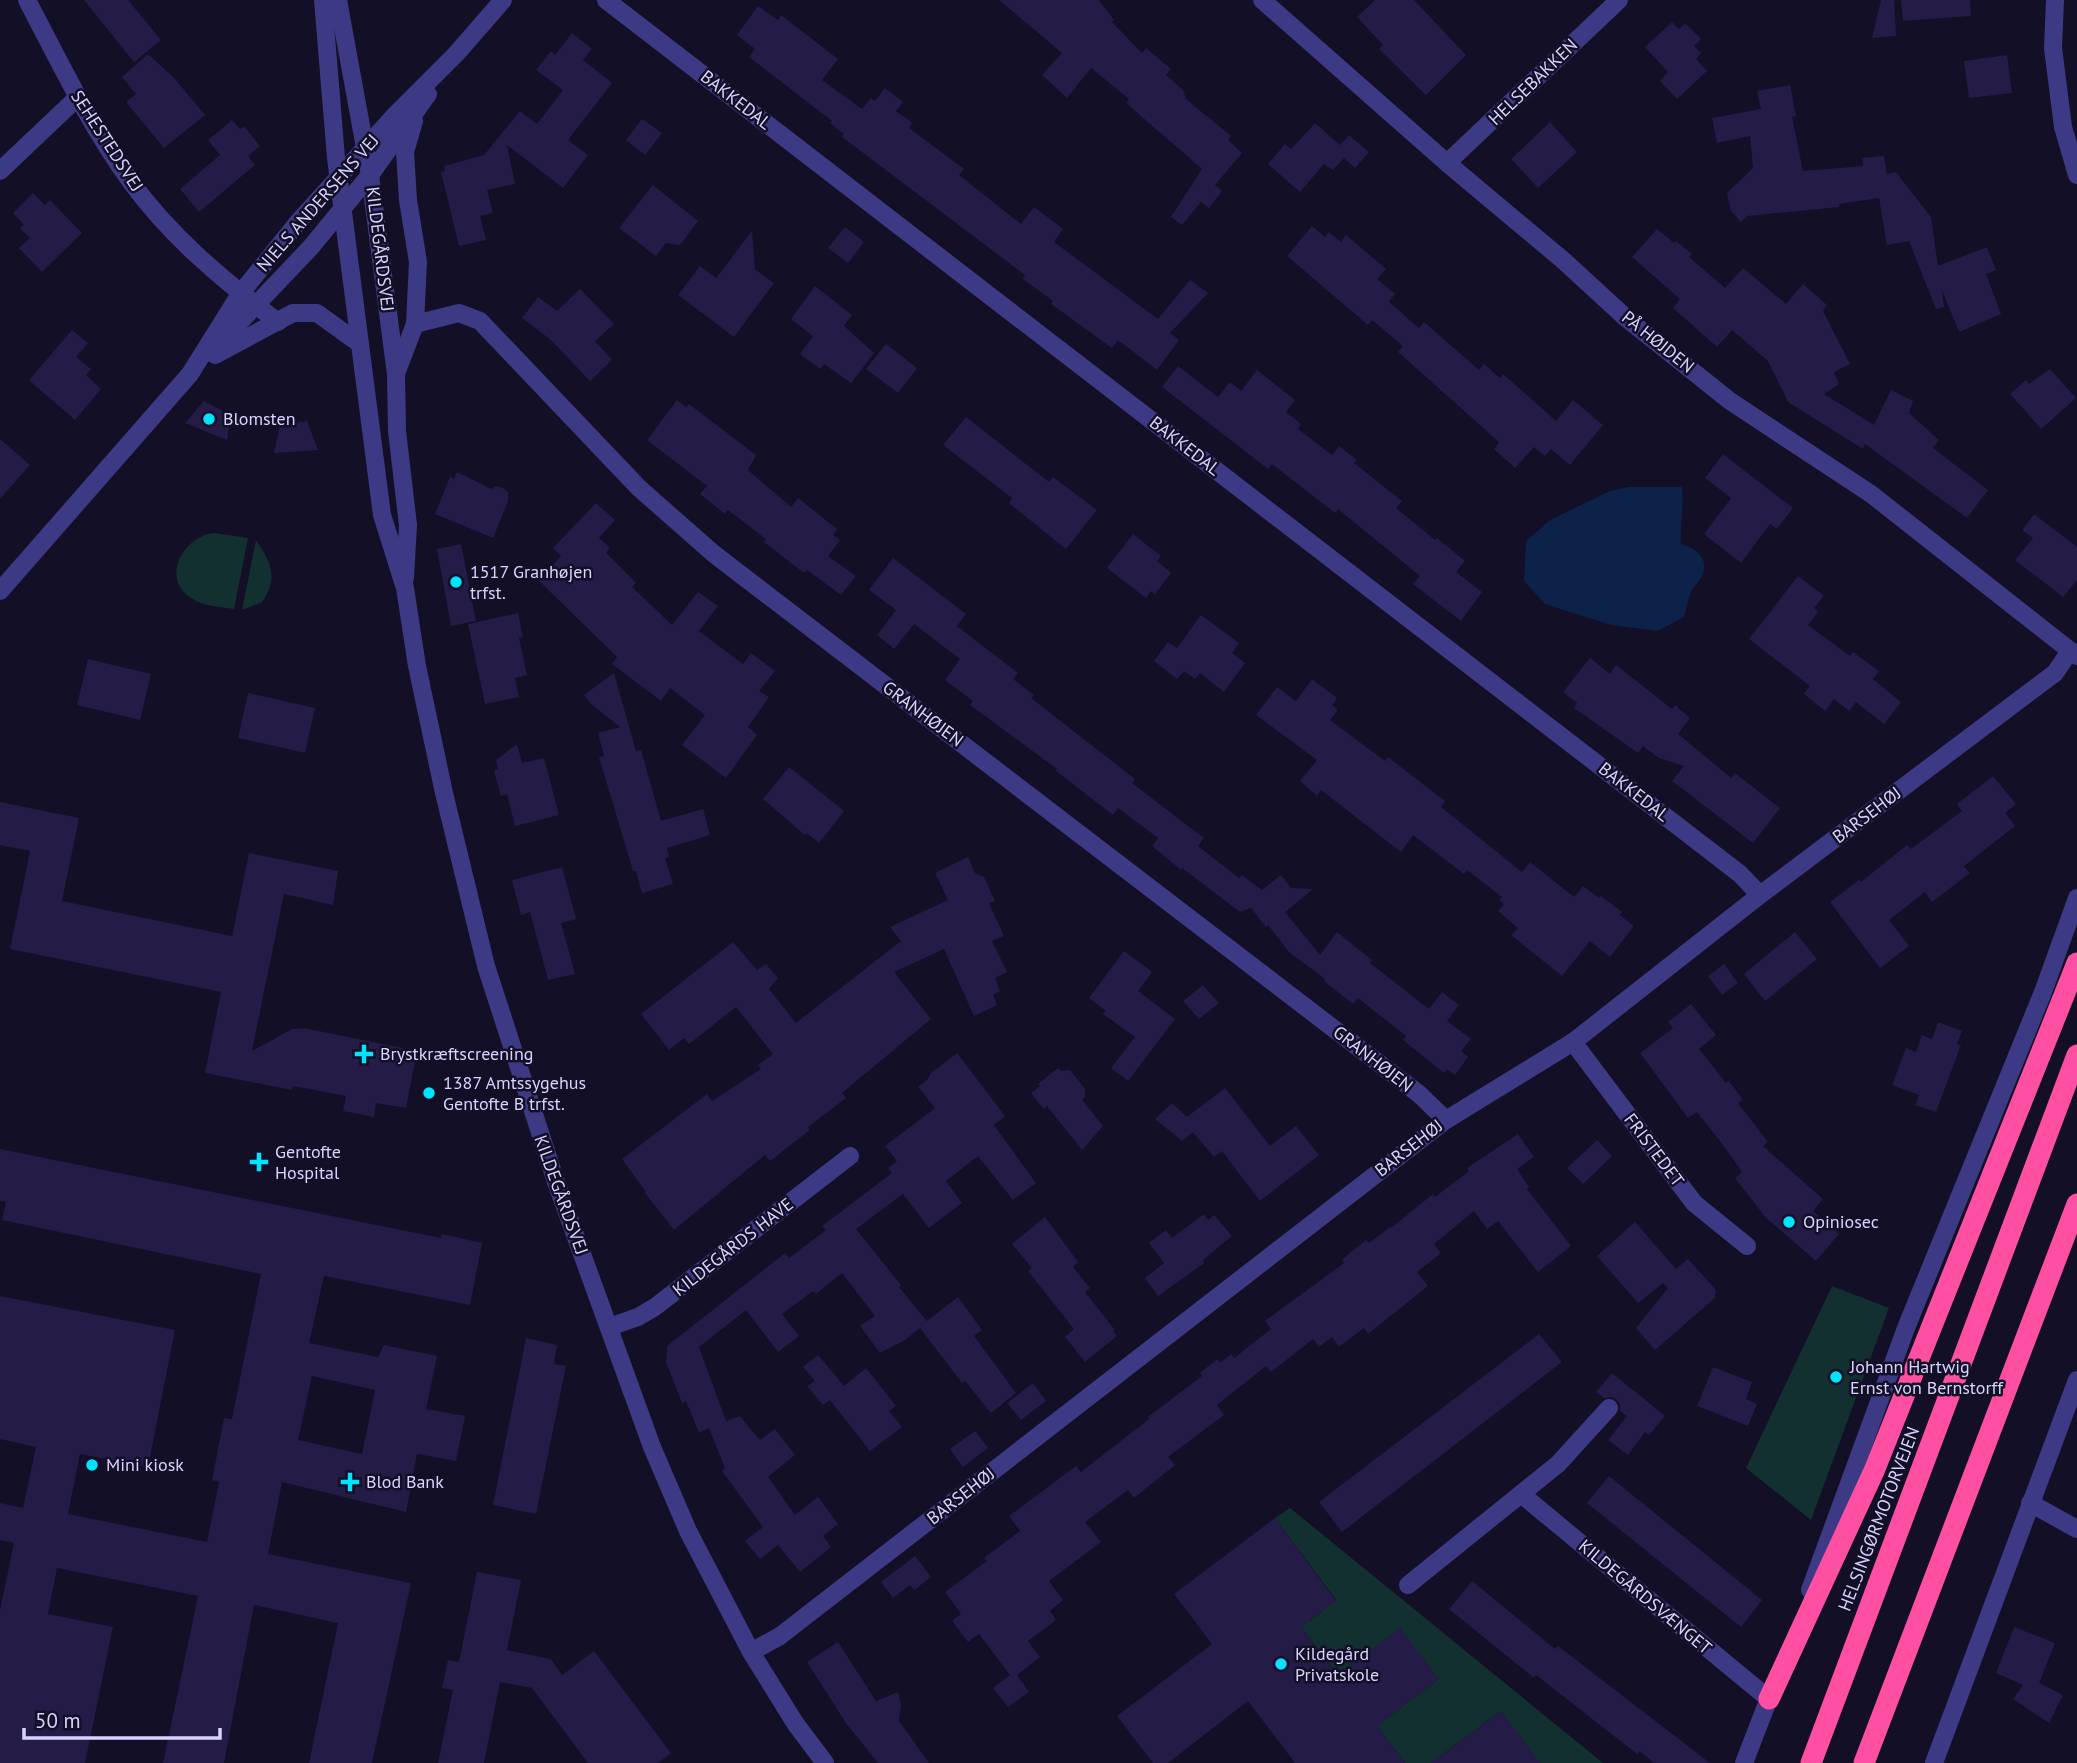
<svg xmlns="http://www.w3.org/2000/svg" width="2077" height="1763" font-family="'PT Sans',sans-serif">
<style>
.green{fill:#12302f}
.water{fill:#0c2248}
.building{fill:#241b47;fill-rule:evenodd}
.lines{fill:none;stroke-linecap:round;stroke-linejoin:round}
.minor{stroke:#3d3a85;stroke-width:18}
.highway{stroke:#ff4fa3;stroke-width:21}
.poi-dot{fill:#00e5ff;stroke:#130f26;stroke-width:2.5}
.labels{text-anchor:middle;stroke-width:5;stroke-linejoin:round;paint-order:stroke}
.street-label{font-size:18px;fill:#d9d4ff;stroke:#130f26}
.poi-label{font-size:18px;fill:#d9d4ff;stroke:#130f26;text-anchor:start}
</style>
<rect width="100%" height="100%" fill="#130f26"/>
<g class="green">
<path d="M214,533L248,538L234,609C220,607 202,606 191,598C160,577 184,536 214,533Z"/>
<path d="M256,540C271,563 279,577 262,602L242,610Z"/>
<path d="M1832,1286L1889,1308L1811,1520L1746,1468Z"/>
<path d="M1290,1508L1603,1763H1538L1501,1711L1431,1763H1405L1362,1706L1386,1719L1439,1679L1352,1694L1285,1606L1294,1600L1310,1621L1336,1600L1275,1518Z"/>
</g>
<path class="water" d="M1628,487H1682C1684,507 1680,525 1681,544C1696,548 1710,559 1702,576C1700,581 1695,585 1692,590C1688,598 1686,609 1684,617L1658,631L1611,625L1545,604L1524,581L1526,541L1550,520L1610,491Z"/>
<g class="building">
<path d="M84,0H128L161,40L134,62Z"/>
<path d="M999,0H1099L1114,20L1112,22L1142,53L1146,48L1171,69L1166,75L1183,90L1186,99L1231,136L1228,140L1242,153L1215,185L1222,191L1209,208L1201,202L1182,225L1171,217L1202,169L1126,103L1129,99L1091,68L1067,98L1042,75L1062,53Z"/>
<path d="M1375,0H1414L1466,55L1426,95L1379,49L1383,45L1357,17Z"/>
<path d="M1881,0H1894L1896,36L1872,38Z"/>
<path d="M1901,0H1970L1971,16L1903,21Z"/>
<path d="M758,6L778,20L781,15L838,59L822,80L862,109L871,98L875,101L885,88L903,102L896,111L913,123L909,128L964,169L959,175L1021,224L1034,207L1063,229L1054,242L1158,319L1190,280L1208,293L1170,333L1179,340L1157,370L1118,340L1112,348L1051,304L1053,301L1023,279L1025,275L842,137L844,134L830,123L832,121L749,57L755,49L737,35Z"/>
<path d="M1672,22L1679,29L1685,23L1701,39L1694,46L1701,53L1696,59L1707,71L1677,99L1660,81L1668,72L1645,47Z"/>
<path d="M572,33L592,49L583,60L612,83L568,140L588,155L563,188L507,145L515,184L487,190L493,213L480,216L486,240L459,246L441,172L445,171L444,166L484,155L520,111L537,124L563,90L536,70L551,51L555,55Z"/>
<path d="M148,54L174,78L205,115L164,148L126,102L136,94L122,77Z"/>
<path d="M2007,55L2012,93L1969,98L1964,61Z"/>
<path d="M1790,85L1796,116L1792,117L1803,171L1863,166L1862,158L1884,156L1887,174L1896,172L1931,217L1938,266L1987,247L1996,270L1986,274L2001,314L1959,332L1942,290L1944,307L1936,309L1909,241L1887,245L1879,198L1839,204V207L1747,216L1741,222L1731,211L1727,193L1753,168L1750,136L1717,143L1712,118L1761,109L1757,91Z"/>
<path d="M642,119L662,133L645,155L626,140Z"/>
<path d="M232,120L240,129L244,126L260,146L248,156L255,165L199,212L180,189L220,155L208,140Z"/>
<path d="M1550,122L1577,152L1538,188L1511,159Z"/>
<path d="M1315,123L1340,145L1349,135L1369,152L1355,168L1344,158L1333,170L1324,164L1300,192L1268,164L1285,144L1291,149Z"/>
<path d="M653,185L698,221L680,245L666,243L656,256L619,228Z"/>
<path d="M33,193L45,205L50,200L82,233L42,272L19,248L30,238L20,228L24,225L13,213Z"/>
<path d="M1312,226L1325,237L1329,232L1341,242L1346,235L1386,269L1377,279L1395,294L1389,302L1419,328L1424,322L1479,370L1484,364L1500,378L1503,374L1556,421L1573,400L1603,425L1570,465L1551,449L1545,456L1534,447L1515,468L1494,449L1499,442L1398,352L1403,346L1372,320L1368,325L1287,256Z"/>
<path d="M845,227L864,242L848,263L828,248Z"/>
<path d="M1657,229L1674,243L1676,241L1692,254L1689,257L1725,288L1743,268L1786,304L1803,284L1827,305L1823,311L1850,364L1834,372L1839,384L1824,394L1874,425L1891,390L1913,401L1909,413L1939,440L1933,448L1988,490L1967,518L1865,444L1863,449L1788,402L1768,361L1732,330L1717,347L1673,308L1680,299L1632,257Z"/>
<path d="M752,231L755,269L774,283L734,337L678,295L700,266L716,278Z"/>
<path d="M815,286L852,315L844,326L874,353L851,383L824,364L820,369L800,354L813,336L791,319Z"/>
<path d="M580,289L614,324L595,341L612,360L590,381L551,340L522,318L538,297L557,311Z"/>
<path d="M72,330L88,343L76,357L91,369L86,375L101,389L75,420L29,380Z"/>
<path d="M886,344L917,368L898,393L866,369Z"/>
<path d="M1178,366L1218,397L1230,382L1241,391L1257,370L1295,400L1286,412L1301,424L1298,429L1332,455L1339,446L1357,460L1354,463L1402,501L1396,508L1435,540L1437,538L1465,561L1456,572L1482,592L1461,621L1413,584L1420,576L1338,509L1335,513L1272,464L1268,469L1162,387Z"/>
<path d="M2050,369L2076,398L2041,429L2010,394L2026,380L2029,384Z"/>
<path d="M677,400L686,407L689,404L756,455L748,470L791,507L798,498L837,529L833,535L840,540L828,556L856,576L841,595L807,570L804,573L764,542L766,539L728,510L725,514L700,494L707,486L647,440Z"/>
<path d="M204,401L231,415L227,440L185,423Z"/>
<path d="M966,417L1049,482L1053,477L1097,510L1066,549L1009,503L1012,498L943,445Z"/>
<path d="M307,421L318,450L274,453L280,425Z"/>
<path d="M0,439L30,465L0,499Z"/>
<path d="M1723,454L1793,508L1777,529L1770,524L1741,563L1704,534L1731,498L1705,478Z"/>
<path d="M457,472L491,489L496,486L503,488L508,492V501L493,538L435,514L450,477L454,479Z"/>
<path d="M596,503L615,520L599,538L610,548L606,553L636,583L632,587L672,625L698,592L718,606L699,631L743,664L751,653L775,671L759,691L769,697L748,727L757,735L726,778L682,745L705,715L670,688L661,701L612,664L617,657L538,580L561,556L553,548Z"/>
<path d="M2034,514L2077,547V580L2063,597L2015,560L2033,538L2022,530Z"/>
<path d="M1133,534L1161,556L1157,561L1171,573L1155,594L1151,591L1146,598L1107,568Z"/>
<path d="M461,544L476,621L451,626L437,549Z"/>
<path d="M893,558L966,614L957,626L1018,673L1013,679L1034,695L1031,698L1135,779L1132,783L1204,838L1198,846L1239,878L1242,875L1262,890L1281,875L1291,888L1313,889L1285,912L1320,955L1337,932L1372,960L1370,963L1429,1009L1442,992L1459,1005L1447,1021L1471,1039L1461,1051L1468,1057L1455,1075L1447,1069L1444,1073L1403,1040L1406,1036L1358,998L1353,1004L1324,981L1325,979L1289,952L1268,925L1266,927L1251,908L1240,912L1182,868L1181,870L1152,846L1158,838L1118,808L1113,815L1056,771L1057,769L970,705L973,701L945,680L960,659L914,624L894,649L877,635L896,610L869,590Z"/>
<path d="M1798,576L1824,596L1814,608L1818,612L1808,625L1850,656L1853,652L1879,671L1873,679L1901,702L1884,724L1856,702L1849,711L1834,699L1825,711L1804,694L1810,686L1749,639Z"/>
<path d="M518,613L523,637L519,638L527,675L515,678L519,697L485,704L468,624Z"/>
<path d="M1201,615L1239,643L1232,653L1245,663L1224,692L1200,673L1195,679L1184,671L1177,679L1154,661L1168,642L1177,648Z"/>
<path d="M1590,658L1610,674L1616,665L1672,709L1675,705L1690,718L1678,734L1731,778L1735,773L1780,808L1753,843L1672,781L1684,766L1659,758L1643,746L1638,753L1574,708L1577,703L1563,692Z"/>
<path d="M88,659L151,674L140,720L77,705Z"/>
<path d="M614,673L636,751L641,750L661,821L703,809L710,835L667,848L669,857L665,858L673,884L642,893L636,871H633L599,757L604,756L598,733L620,727L590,703L584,695Z"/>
<path d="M1312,679L1337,698L1332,705L1338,710L1330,720L1385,761L1388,757L1445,801L1441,807L1522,872L1530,862L1574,897L1583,886L1599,898L1601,896L1622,912L1620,915L1634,926L1610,957L1590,941L1562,976L1511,935L1518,928L1498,911L1504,904L1499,900L1502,897L1467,870L1464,874L1413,835L1401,852L1321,790L1317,796L1300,781L1317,760L1256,715L1277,687L1296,701Z"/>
<path d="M248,693L315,708L305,753L238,738Z"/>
<path d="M517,744L522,763L544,758L559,815L515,826L507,794L501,796L494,771L498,769L496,760Z"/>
<path d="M789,767L844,811L819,843L807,833L805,835L763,799Z"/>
<path d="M1993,776L2016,804L2005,813L2015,826L1964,866L1970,873L1932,902L1925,892L1889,920L1909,946L1880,968L1830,902L1859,880L1861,882L1907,845L1911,849L1962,811L1957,804Z"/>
<path d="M0,802L79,818L62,901L232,936L249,853L338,871L333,905L284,894L252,1051L292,1029L304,1028L417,1051L406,1108L376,1103L374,1117L343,1111L346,1096L293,1086L292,1090L205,1073L221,992L10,949L30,851L0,845Z"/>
<path d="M968,857L975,873L984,877L995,901L989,903L1004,936L992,941L1007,972L995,978L1000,991L993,995L997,1005L974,1016L944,949L894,972L931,1019L842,1093L846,1098L808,1127L810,1130L770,1161L765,1155L674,1230L645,1193L646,1192L622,1159L707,1094L712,1101L761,1069L758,1065L773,1054L736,1007L689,1044L684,1038L669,1050L641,1014L733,942L757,970L766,964L778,978L769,989L796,1023L901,941L890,927L948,900L935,873Z"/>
<path d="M562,867L576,919L561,923L575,974L548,980L530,912L521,915L512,880Z"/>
<path d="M1795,932L1817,959L1765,1001L1744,974Z"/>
<path d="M1124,951L1152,972L1138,991L1175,1019L1128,1081L1111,1068L1135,1037L1103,1014L1106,1011L1089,998Z"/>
<path d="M1724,964L1738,983L1722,995L1708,976Z"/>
<path d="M1203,985L1219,1003L1199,1019L1183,1001Z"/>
<path d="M1691,1004L1716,1035L1699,1049L1726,1083L1729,1081L1743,1100L1738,1103L1768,1142L1763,1146L1823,1199L1813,1211L1839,1234L1816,1261L1766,1218L1735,1178L1742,1172L1723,1145L1697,1112L1688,1118L1640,1053L1673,1028L1668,1022Z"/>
<path d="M1938,1022L1962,1031L1957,1044L1961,1045L1936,1112L1915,1105L1919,1095L1892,1085L1906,1048L1916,1052L1922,1035L1932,1039Z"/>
<path d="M957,1053L1005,1116L994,1125L1036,1183L1013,1200L978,1156L946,1181L962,1203L929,1228L903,1194L856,1229L901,1285L899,1287L927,1321L958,1297L982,1330L974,1336L1016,1393L991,1413L965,1381L962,1383L920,1328L905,1340L880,1353L860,1326L875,1316L842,1273L816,1294L813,1291L782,1314L799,1336L778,1352L746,1310L699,1347L726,1421L740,1416L760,1440L775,1429L795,1455L768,1477L795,1515L818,1497L838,1524L823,1536L831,1547L800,1572L778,1545L760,1559L745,1541L763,1527L722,1471L725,1468L709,1428L699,1433L686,1401L682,1403L666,1362L667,1346L785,1253L789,1258L826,1230L822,1226L892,1173L888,1168L897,1161L885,1146L935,1108L918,1087L928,1079L931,1073Z"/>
<path d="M1058,1068L1061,1071L1070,1070L1085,1089V1097L1082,1100L1103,1126L1082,1150L1047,1106L1044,1109L1031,1093L1040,1086L1038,1084Z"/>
<path d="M1225,1088L1270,1146L1296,1126L1319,1155L1260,1201L1222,1151L1214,1157L1193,1132L1182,1141L1155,1119L1172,1103L1187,1117Z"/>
<path d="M1518,1134L1534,1157L1517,1169L1529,1187L1527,1189L1571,1246L1538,1272L1498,1221L1487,1229L1474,1211L1434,1244L1441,1253L1417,1272L1428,1286L1368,1334L1364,1328L1339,1347L1332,1337L1319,1347L1313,1339L1271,1372L1266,1366L1217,1405L1224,1415L1168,1457L1175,1465L1134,1498L1128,1490L1085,1522L1101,1542L1049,1581L1063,1600L1050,1611L1056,1620L1028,1641L1040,1657L1017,1675L1029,1692L1008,1707L993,1688L1010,1675L979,1634L968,1642L952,1621L961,1614L945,1592L987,1561L984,1558L1020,1531L1009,1516L1076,1466L1081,1472L1149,1419L1148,1417L1202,1376L1200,1373L1217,1359L1220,1363L1231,1354L1234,1358L1271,1329L1265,1321L1344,1263L1342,1260L1351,1252L1366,1240L1369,1243L1390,1227L1391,1228L1433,1194L1435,1197L1469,1171L1467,1168Z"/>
<path d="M1597,1140L1612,1156L1583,1184L1567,1168Z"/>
<path d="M0,1149L441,1238L442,1234L482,1243L470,1305L324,1276L309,1343L378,1357L384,1345L437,1356L426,1409L465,1416L456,1461L417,1454L406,1512L282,1482L268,1554L411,1583L372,1763H309L338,1623L254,1605L224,1763H163L198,1596L57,1568L48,1614L113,1627L85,1763H0V1610L14,1543L0,1540V1503L23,1508L36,1447L0,1439V1296L175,1330L148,1467L80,1454L68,1514L207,1542L219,1482L212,1480L224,1418L232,1419L261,1274L2,1220L6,1202L0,1201ZM312,1376L375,1390L362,1454L298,1440Z"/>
<path d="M1204,1214L1208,1220L1214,1215L1232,1236L1203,1260L1204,1263L1158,1296L1145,1278L1164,1263L1149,1243L1166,1230L1172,1238Z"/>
<path d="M1045,1217L1078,1262L1073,1267L1090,1288L1085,1292L1115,1330L1113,1331L1117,1336L1085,1362L1065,1337L1074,1329L1028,1271L1032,1268L1012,1244Z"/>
<path d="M1635,1222L1676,1269L1688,1259L1716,1290L1715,1298L1655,1350L1636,1328L1668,1288L1663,1283L1638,1303L1597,1256Z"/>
<path d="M1539,1334L1562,1362L1342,1532L1319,1502Z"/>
<path d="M526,1338L557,1345L554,1364L566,1366L536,1514L493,1505Z"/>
<path d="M818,1355L844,1386L866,1368L896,1406L889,1411L902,1427L870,1451L830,1400L823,1405L807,1386L815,1381L803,1367Z"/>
<path d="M1713,1367L1752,1382L1746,1399L1757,1404L1748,1426L1697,1406Z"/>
<path d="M1612,1373L1665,1416L1649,1435L1645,1432L1628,1455L1608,1440L1627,1416L1620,1411V1404L1616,1399L1611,1397L1604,1398L1596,1392Z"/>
<path d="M1033,1383L1046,1401L1021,1420L1007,1403Z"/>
<path d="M975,1431L988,1448L963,1467L950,1449Z"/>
<path d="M1609,1476L1762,1600L1741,1627L1587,1503Z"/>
<path d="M1275,1518L1336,1601L1301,1627L1337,1675L1400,1628L1439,1679L1377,1726L1405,1763H1295L1248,1701L1168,1763H1153L1117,1716L1212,1644L1174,1594Z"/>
<path d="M915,1556L931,1577L914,1590L910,1585L893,1598L881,1582Z"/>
<path d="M477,1572L521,1580L507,1650L551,1659L562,1675L594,1651L671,1753L658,1763H588L532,1688L500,1682L484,1763H438L453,1690L442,1688L448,1660L459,1662Z"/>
<path d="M1472,1581L1555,1649L1558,1646L1710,1763H1654L1640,1751L1637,1754L1536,1675L1534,1678L1449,1609Z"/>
<path d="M2014,1627L2055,1643L2039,1683L2063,1695L2049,1723L2013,1699L2023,1685L1996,1673Z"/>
<path d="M838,1642L876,1701L898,1692L901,1705L899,1721L929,1763H878L846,1723L807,1662Z"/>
<path d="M1501,1711L1540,1763H1431Z"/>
</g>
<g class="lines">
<g class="minor">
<path d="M27,0C59,61 90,126 131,182C171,237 224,281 278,322"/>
<path d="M323,0L336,158L382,515L405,588L417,666L444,793L486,966L556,1182L652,1447L688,1531L751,1652L795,1723L825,1763"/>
<path d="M338,0L370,175L396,374L397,431L408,525L405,578"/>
<path d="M606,0L1740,874L1760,895"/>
<path d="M1262,0L1447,163L1564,261L1626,318L1730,401L1871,494L2077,656"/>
<path d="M2055,0L2053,48L2063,127L2077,175"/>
<path d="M1447,163L1619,0"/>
<path d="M0,171L78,97"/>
<path d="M415,324L459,313L480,321L639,488L714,554L1419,1094L1446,1120"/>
<path d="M217,346L311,247L370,175L428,94"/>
<path d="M215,355L293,313H317L360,344"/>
<path d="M397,371L415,324L418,262L408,200L405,152L414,121"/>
<path d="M0,591L190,374L240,294L299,221L395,115L456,54L503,0"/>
<path d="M1573,1042L1694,1203L1747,1246"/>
<path d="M609,1327L638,1317L655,1307L850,1156"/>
<path d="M1521,1494L1769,1699"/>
<path d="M2030,1503L2077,1529"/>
<path d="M1408,1585L1558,1464L1609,1408"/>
<path d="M1810,1590L1906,1328L2043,992L2077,898"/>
<path d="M751,1652L780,1636L1446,1120L1573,1042L1760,895L2055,673L2070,651"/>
<path d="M1744,1763L1773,1688"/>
<path d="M1934,1763L2077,1380"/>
</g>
<g class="highway">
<path d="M1769,1699L1874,1471L2077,963"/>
<path d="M1811,1763L2077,1055"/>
<path d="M1864,1763L2077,1204"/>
</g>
</g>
<g class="poi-dot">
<circle cx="209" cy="419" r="7"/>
<circle cx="456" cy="582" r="7"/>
<path d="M360.5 1043.5h7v7h7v7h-7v7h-7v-7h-7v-7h7z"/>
<circle cx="429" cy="1093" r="7"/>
<path d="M255.5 1151.5h7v7h7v7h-7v7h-7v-7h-7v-7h7z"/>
<circle cx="1789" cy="1222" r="7"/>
<circle cx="1836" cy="1377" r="7"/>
<circle cx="92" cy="1465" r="7"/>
<path d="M346.5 1471.5h7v7h7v7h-7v7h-7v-7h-7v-7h7z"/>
<circle cx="1281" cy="1664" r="7"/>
</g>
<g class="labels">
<g class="street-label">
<text transform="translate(1533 82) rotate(-44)" y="6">HELSEBAKKEN</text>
<text transform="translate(736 100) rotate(38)" y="6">BAKKEDAL</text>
<text transform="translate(107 141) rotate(57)" y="6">SEHESTEDSVEJ</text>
<text transform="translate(318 203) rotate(-49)" y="6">NIELS ANDERSENS VEJ</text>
<text transform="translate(380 249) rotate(83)" y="6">KILDEGÅRDSVEJ</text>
<text transform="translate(1658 342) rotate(39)" y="6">PÅ HØJDEN</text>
<text transform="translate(1185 446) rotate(38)" y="6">BAKKEDAL</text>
<text transform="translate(923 714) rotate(37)" y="6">GRANHØJEN</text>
<text transform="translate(1634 792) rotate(38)" y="6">BAKKEDAL</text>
<text transform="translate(1867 815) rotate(-37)" y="6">BARSEHØJ</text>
<text transform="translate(1373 1059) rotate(38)" y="6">GRANHØJEN</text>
<text transform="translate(1409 1148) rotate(-38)" y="6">BARSEHØJ</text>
<text transform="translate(1654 1150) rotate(53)" y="6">FRISTEDET</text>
<text transform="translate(561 1195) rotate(70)" y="6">KILDEGÅRDSVEJ</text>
<text transform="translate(733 1247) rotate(-38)" y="6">KILDEGÅRDS HAVE</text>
<text transform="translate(961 1496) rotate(-38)" y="6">BARSEHØJ</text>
<text transform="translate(1879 1519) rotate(-69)" y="6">HELSINGØRMOTORVEJEN</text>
<text transform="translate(1645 1597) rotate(40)" y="6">KILDEGÅRDSVÆNGET</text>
</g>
<g class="poi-label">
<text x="223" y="425">Blomsten</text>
<text x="470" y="578">1517 Granhøjen<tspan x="470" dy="21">trfst.</tspan></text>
<text x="380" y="1060">Brystkræftscreening</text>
<text x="443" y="1089">1387 Amtssygehus<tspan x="443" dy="21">Gentofte B trfst.</tspan></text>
<text x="275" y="1158">Gentofte<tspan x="275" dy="21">Hospital</tspan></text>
<text x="1803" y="1228">Opiniosec</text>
<text x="1850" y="1373">Johann Hartwig<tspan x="1850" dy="21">Ernst von Bernstorff</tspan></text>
<text x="106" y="1471">Mini kiosk</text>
<text x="366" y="1488">Blod Bank</text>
<text x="1295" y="1660">Kildegård<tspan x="1295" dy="21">Privatskole</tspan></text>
</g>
</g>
<path d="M24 1728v10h196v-10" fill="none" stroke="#d9d4ff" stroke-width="3.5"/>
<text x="35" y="1728" font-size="21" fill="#d9d4ff" stroke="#130f26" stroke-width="5" paint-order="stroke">50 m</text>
</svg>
